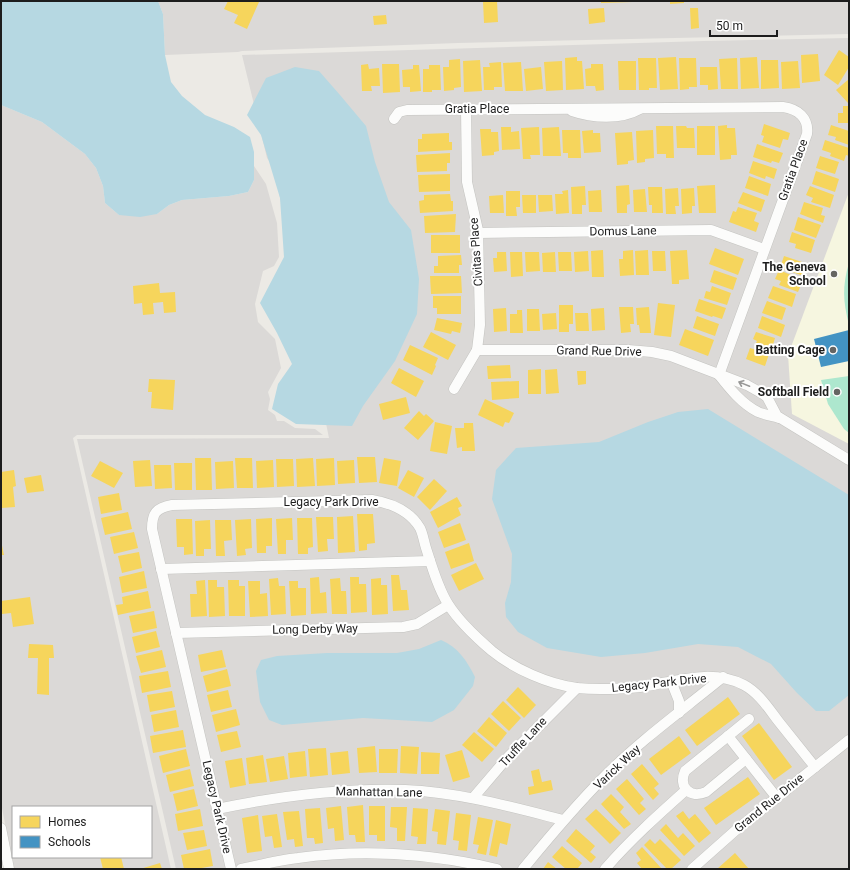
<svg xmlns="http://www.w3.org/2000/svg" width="850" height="870" font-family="Roboto,sans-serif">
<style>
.residential{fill:#dbd9d7;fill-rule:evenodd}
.education{fill:#f6f6e0}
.pitch{fill:#ade7ce}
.water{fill:#b6d8e2}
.homes{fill:#f6d55c}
.schools{fill:#4393c3}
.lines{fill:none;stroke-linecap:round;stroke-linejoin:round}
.minor-casing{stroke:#c4c4c1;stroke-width:11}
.minor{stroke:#fcfcfb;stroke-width:10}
.oneway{stroke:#989897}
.poi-dot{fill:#656563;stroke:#fff;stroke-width:1.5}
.labels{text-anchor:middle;stroke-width:4;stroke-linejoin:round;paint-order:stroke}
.street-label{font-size:12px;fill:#1d1d1d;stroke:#fff}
.poi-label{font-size:12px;font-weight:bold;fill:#1d1d1d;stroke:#fff;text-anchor:end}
</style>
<rect width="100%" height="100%" fill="#eceae5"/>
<g class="residential">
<path d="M158,1H849V34L458,43L242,51L238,52L165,55L163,14Z"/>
<path d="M849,38V869H176L77,439L329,438L274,168L267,158L242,55L704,41Z"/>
<path d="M1,105L42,122L85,154L96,168L103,186L105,203L119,215L157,214L169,205L182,200L229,196L248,192L254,180V166L266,184L277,223L279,257L274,266L263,271L255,304L258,322L275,339L281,368L268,392L270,399L268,410L275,415L277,421H284L295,428L315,429L323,435H77L73,438L171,869H14L1,803ZM13,807H151V857H13Z"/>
</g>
<path class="education" d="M849,192V444L792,414L788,355Z"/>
<g class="pitch">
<path d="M849,263V325C843,302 842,286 849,263Z"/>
<path d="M849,376V433L844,429L828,404L821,380Z"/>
</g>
<g class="water">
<path d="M1,1H158L163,14L165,55L171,82L182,96L205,115L234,127L250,137L254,152V180L248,192L229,196L182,200L169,205L157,214L140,217L119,215L105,203L103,186L96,168L85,154L42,122L1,105Z"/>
<path d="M295,67L319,71L340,95L366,126L375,162L389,202L411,230L419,279L417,314L395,361L363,406L352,426L296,424L272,409L278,384L292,364L277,333L260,303L284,257L280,198L261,135L247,115L266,78Z"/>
<path d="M708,409L849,495V695L829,711H816L797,693L771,664L738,647L698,644L645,653L601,657L547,648L518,632L506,617L505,603L511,582L512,554L492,499L496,470L516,448L599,442L648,422L678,412Z"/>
<path d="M441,640C458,647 467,661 475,677L473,686L454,710L432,722L363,718L282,725L269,720L260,702L256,671L261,660L277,656L327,653H397L419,649Z"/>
</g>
<g class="homes">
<path d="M228,1H256L259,2L247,29L234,23L238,15L224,9Z"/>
<path d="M483,1H497L498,22L484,23Z"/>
<path d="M601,1H632V2L601,3Z"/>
<path d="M670,1H684V3L670,4Z"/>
<path d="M604,8L605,22L589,24L588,9Z"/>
<path d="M690,8H698L699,28L691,29Z"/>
<path d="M386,15L387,24L374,25L373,16Z"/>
<path d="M839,50L849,57V67L838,85L824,75Z"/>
<path d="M818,54L820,81L802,83L801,55Z"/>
<path d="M577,57V61H582L584,89L566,90L565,58Z"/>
<path d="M676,57L678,89L660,90L658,58Z"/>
<path d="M757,57L759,88L741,89L740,58Z"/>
<path d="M638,58H656L657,88H649V90H639Z"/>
<path d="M679,58H696L697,87H689V89L680,90Z"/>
<path d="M737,58L738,89H721L719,59Z"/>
<path d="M460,59L461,87L454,88V90L444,91L443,67H449V60Z"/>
<path d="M480,60L482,91L464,92L463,61Z"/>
<path d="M761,60H778L779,88L761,89Z"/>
<path d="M562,61L563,90L546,91L544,62Z"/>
<path d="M618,61H636V90H619Z"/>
<path d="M798,61L800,88L782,89L781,62Z"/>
<path d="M501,62L502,87H494V90H484L483,67H490L489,63Z"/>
<path d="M521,62L523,91H505L503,63Z"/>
<path d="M368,64L369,69L379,68L380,86H371L372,91H362L361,65Z"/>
<path d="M382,64H399L400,92L383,93Z"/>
<path d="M591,64H603L604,90L596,91L595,86H586L585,69L591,68Z"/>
<path d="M413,65H419L421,91L410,92V87H403L402,70L413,69Z"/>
<path d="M429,65H440L441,90H432V92H423V69H429Z"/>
<path d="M541,67L543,89L526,91L524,69Z"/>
<path d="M700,67H717L718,89L708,90V85H700Z"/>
<path d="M849,79V102L848,103L836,90Z"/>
<path d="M843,106H849V123H838V113H843Z"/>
<path d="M764,124L790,133L788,140L783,139L780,148L762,142L764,136L761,135Z"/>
<path d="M727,125V128H735L737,155H731V159L720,160L718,126Z"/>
<path d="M831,125L849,131V145L835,140L836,137L828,135Z"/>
<path d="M656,126H673L674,158H666V154H657Z"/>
<path d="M676,126H686L687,128H694L695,148H677Z"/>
<rect x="697" y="126" width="18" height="29"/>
<path d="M501,127H511V132L519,131L520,149L502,150Z"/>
<path d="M539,127L540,155H530L531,159H523L521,128Z"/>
<path d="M559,127L561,156H543L542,128Z"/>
<path d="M480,129H491V132H498L499,151L494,152V155L482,156Z"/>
<path d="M562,130H580L581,158H568V153H563Z"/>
<path d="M593,130V133H600L601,152L584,153L582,131Z"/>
<path d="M653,130L654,158L645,159V162L637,163L636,131Z"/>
<path d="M632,132L634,160L628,161V164L617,165L615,133Z"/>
<path d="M449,133V142H452V150L418,152V139H422V134Z"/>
<path d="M825,140L849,148V156L846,155L844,161L830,156L831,153L822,150Z"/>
<path d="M757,144L783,153L779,163L772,161L771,163L753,157Z"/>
<path d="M450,153V163H447V171L417,172L416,155Z"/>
<path d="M820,156L839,162L835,174L816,168Z"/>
<path d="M753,161L777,169L774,179L766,176L765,179L749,173Z"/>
<path d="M816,171L839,179L835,192L812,184Z"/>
<path d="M450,174V191L419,192L418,175Z"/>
<path d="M749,176L771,184L768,196L745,188Z"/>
<path d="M629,185L630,204L627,205V213H617L616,186Z"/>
<path d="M715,185L716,213H699L697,186Z"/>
<path d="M585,186L586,205H582V214H572L571,187Z"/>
<path d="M810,186L834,195L830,208L811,202L813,198L806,195Z"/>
<path d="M648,187H662L663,213H652V205H649Z"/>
<path d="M678,188L679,206H675L676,214H666L665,189Z"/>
<path d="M694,188L695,206H692V213L682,214L681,189Z"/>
<path d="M645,189L647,212H634L633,190Z"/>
<path d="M568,190L569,213L556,214L555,194H563L562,191Z"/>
<path d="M601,190L602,212H589L588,191Z"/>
<path d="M506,191H520V207H516L517,216H506Z"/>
<path d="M743,192L765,200L761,212L738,203Z"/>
<path d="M450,194L451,201H453V211L420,213L419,201L424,200V195Z"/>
<path d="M503,195L504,213H490L489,196Z"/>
<path d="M522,195H536V213H523Z"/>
<path d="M538,195H552L553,211L539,212Z"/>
<path d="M804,202L823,208L821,215L825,216L823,223L800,214Z"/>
<path d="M738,207L757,213L754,221L759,223L756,232L729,222L733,211L736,212Z"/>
<path d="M456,214L455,232L425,233L424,216Z"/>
<path d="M798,217L821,225L816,238L794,230Z"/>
<path d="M792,232L815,240L811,253L795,248L796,244L789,242Z"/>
<rect x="431" y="235" width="29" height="18"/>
<path d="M715,248L744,259L738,275L709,264Z"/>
<path d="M603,250L604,277H592L591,251Z"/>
<path d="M633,250L634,275L620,276L619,259H623V251Z"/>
<path d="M648,250L649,275H636L635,251Z"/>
<path d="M687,250L689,279L679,280V284H672L670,251Z"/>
<path d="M588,251L589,271L575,272L574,252Z"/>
<path d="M652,251H665L666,271H653Z"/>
<path d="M497,252H506L507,271L494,272L493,258H497Z"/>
<path d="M510,252H522L523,276L511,277Z"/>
<path d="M525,252H539L540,271L526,272Z"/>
<path d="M555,252L556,272H543L542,253Z"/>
<path d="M558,252H571L572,271H559Z"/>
<path d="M461,255L462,265H459V273H434V266H438V256Z"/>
<path d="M784,256L808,264L804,276L780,268Z"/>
<path d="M714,270L737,278L733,290L710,282Z"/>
<path d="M779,270L803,280L798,292L779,285L781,281L775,279Z"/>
<path d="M430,276H461L462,293L431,294Z"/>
<path d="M159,283L160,293L175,292L176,312L164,313L163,302L153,303L154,314L143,315L142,303L134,304L133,286Z"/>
<path d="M712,286L731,293L727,305L704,298L706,291L710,292Z"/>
<path d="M773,286L796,294L792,307L768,298Z"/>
<path d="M433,296H461V314H437V308H433Z"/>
<path d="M699,299L726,308L722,319L713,316L712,317L695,311Z"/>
<path d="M767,301L786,308L782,320L762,313Z"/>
<path d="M658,303L675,305L671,337L654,335Z"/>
<path d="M559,305H573V324H569V332H559Z"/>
<path d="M619,307H633L634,324H630L631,332L621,333Z"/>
<path d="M649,307L651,333H640L639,325H637L636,308Z"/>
<path d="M506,308L507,331L494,332L493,309Z"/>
<path d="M604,308L605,330L592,331L591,309Z"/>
<path d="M527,309H539L540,331H527Z"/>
<path d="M517,310H522L523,333H510V314H517Z"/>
<path d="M556,313L557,329L543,330L542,314Z"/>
<path d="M575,313H588L589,331H576Z"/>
<path d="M697,316L719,324L715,336L693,328Z"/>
<path d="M762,316L785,325L781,337L758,328Z"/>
<path d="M437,318L462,323L460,333L452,331L451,334L434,330Z"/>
<path d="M685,329L714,340L708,356L679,345Z"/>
<path d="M431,332L456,345L448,360L423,347Z"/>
<path d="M756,332L775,338L771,351L755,345L757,341L753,339Z"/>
<path d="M410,345L438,358L435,365L436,366L432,375L403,360Z"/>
<path d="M750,348L769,354L765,366L746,359Z"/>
<path d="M510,365L511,378L488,379L487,366Z"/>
<path d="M399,368L424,381L416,397L391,383Z"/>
<path d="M541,369V394H528V370Z"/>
<path d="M557,369L559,393L546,394L545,370Z"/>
<path d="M577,371H586V384L578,385Z"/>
<path d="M149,379L175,380L173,410L151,408L152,392H148Z"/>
<path d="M519,381V398L492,400L491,382Z"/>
<path d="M406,397L410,413L383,420L379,404Z"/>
<path d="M485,399L514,413L509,423L505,422L503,427L478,415Z"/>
<path d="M419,411L424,416L426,414L434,421L418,440L404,428Z"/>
<path d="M435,422L452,426L447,454L430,451Z"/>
<path d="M464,423H473L475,451H462V447L457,448L455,428H464Z"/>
<path d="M357,457H375L377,482L359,483Z"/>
<path d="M195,458H211L212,490H196Z"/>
<path d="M235,458H252L253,488H237Z"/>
<path d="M313,458L315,486L297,487L296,459Z"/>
<path d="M334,458L335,485L317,486L316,459Z"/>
<path d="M384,458L401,461L397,486L379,483Z"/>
<path d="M276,459H293L294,486L277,487Z"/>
<path d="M150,460L152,486L135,487L133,461Z"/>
<path d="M273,460L274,487L257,488L256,461Z"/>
<path d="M354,460L355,483L338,484L337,461Z"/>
<path d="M100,461L123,473L114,488L91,476Z"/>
<path d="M233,461L234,488L216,489L215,462Z"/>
<path d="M174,463H192V490H175Z"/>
<path d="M154,465H171L172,488L155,489Z"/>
<path d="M14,470L16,486L13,487L15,507L1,508V472Z"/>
<path d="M408,470L424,478L414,497L398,488Z"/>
<path d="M41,475L44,491L27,493L24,478Z"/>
<path d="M434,479L447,491L430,510L417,497Z"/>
<path d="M119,493L122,510L101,514L98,497Z"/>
<path d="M457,497L462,506L458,508L461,515L438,528L430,512Z"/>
<path d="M128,512L132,529L105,535L101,518Z"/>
<path d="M357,514H373L375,543L367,544V550L359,551Z"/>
<path d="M353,516L355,552L338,553L337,517Z"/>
<path d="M316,517H333L334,539H327L328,551L318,552Z"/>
<path d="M272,518V546H266V553H257L256,519Z"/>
<path d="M292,518L293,540H286V554H278L276,519Z"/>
<path d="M297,518H312L313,547L308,548V554H298Z"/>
<path d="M176,519H192L193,554L184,555V547H177Z"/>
<path d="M251,519L252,548L245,549L246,555L237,556L235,520Z"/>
<path d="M210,520L211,549H204V556H196L195,521Z"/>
<path d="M215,520H231L232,540L224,541L225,556H216Z"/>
<path d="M460,523L466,540L444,548L438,532Z"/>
<path d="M134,532L138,548L114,554L110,537Z"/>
<path d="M1,541L4,555H1Z"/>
<path d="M469,543L474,561L451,569L445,552Z"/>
<path d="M139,552L142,568L122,573L118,556Z"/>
<path d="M476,563L484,579L459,591L451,575Z"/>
<path d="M144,571L147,588L122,593L119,577Z"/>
<path d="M391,575H399L401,590H407L409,610L393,611Z"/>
<path d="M319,577L320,593L326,592L327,613L311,614L310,578Z"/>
<path d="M350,577H359V584H366L367,612L351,613Z"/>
<path d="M278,578L279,586H285L286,614L271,615L269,579Z"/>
<path d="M340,578L341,591H346L347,614H332L330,579Z"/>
<path d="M381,578V585H387L388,614L372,615L371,579Z"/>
<path d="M205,580L207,616L191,617L190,594H197L196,581Z"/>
<path d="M208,580H217V587H224L225,616L209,617Z"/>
<path d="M228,580H239V586H245V616H229Z"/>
<path d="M248,581H260V594L267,593L268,616L250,617Z"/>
<path d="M289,581H298V588H306V615L291,616Z"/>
<path d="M148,591L151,608L118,615L116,605L123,604L122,597Z"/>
<path d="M30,597L34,624L13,627L11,613L2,614L1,601Z"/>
<path d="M154,611L157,628L133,633L129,616Z"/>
<path d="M156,631L160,647L136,653L132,637Z"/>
<path d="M29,644L53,645L54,658H49V695L37,694L38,658H28Z"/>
<path d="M162,650L166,667L141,673L136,656Z"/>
<path d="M222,650L226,667L201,672L198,655Z"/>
<path d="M227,669L231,686L207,692L203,676Z"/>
<path d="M168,671L171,687L142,693L139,676Z"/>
<path d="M518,687L536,705L524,718L506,700Z"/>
<path d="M228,690L232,707L211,712L207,695Z"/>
<path d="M172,691L175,707L150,712L147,695Z"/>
<path d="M728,697L740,714L697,746L685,730Z"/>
<path d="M503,701L521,718L509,731L491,714Z"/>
<path d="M236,709L240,725L216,732L212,715Z"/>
<path d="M176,710L179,727L154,732L151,715Z"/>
<path d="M489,717L507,733L496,747L477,731Z"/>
<path d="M759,723L792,767L774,780L742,736Z"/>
<path d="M183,730L186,747L153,753L150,736Z"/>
<path d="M237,731L241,747L221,752L217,735Z"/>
<path d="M474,732L494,749L482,762L462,745Z"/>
<path d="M679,736L691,753L661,775L649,759Z"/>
<path d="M375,746L377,772L359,773L357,748Z"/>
<path d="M401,746L419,747L417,774L400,773Z"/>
<path d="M326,748L328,775L310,777L308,749Z"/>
<path d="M186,749L190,766L163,773L159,756Z"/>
<path d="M379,749H398L397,773H379Z"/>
<path d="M462,750L470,777L453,782L445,755Z"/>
<path d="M305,751L307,776L290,778L288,753Z"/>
<path d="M348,751L350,773L332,775L330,753Z"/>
<path d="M421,752L440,753L439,774H421Z"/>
<path d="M263,755L267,782L249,784L246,758Z"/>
<path d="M284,756L288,779L270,782L266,759Z"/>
<path d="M242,758L246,785L230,788L225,761Z"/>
<path d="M642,764L659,784L654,788L659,794L653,800L631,774Z"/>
<path d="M190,769L194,786L170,792L166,775Z"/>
<path d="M539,769L542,782L551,780L553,790L529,795L528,787L534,786L531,771Z"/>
<path d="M748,777L760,794L716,825L704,808Z"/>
<path d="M627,779L644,799L640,803L646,809L639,815L616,789Z"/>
<path d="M194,789L198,806L177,811L173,794Z"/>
<path d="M611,794L624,807L620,812L631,824L624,829L601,804Z"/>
<path d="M363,805L365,842H356L355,835H349L347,807Z"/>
<path d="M341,806L344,840L335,841L334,828L328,829L326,808Z"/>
<path d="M369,806H385V841H377V835H369Z"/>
<path d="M391,807H407L405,841H397V828L390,827Z"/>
<path d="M320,808L323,843L315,844L314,838H307L305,809Z"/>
<path d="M413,808L428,809L426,844H417L418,837L411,836Z"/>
<path d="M200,809L203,826L178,831L175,814Z"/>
<path d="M435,809L450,811L446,845L437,844L438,832L432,831Z"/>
<path d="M596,809L621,833L610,844L585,819Z"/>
<path d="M299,811L303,846L295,847L294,839L287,840L283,812Z"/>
<path d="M683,811L689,819L695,814L711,833L699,843L676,816Z"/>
<path d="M456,813L471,815L467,851L458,850L459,841L453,840Z"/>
<path d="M277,814L282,847L274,848L272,836L265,837L262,816Z"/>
<path d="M258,815L262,851L247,853L242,818Z"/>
<path d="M478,817L493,820L486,855L477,853L479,845L473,844Z"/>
<path d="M496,820L511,824L507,845L500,843L497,857L489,855Z"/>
<path d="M666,824L678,838L683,833L695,846L684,856L660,830Z"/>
<path d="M576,829L595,846L590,852L596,857L591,863L566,841Z"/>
<path d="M204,830L207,846L187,850L183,833Z"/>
<path d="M650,839L655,844L660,839L681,860L671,869H667L644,845Z"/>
<path d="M562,846L582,863L578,868V869H566L552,857Z"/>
<path d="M642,847L662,869H642L637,863L641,860L636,853Z"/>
<path d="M210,849L213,866L196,869H184L181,855Z"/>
<path d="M735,853L749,869H717Z"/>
<path d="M100,857H121L124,869H103Z"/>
<path d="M548,862L557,869H543Z"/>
<path d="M160,863L162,869H140Z"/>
</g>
<path class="schools" d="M849,330V361L821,367L814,339Z"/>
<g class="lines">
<g class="minor-casing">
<g id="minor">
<path d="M572,111C592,118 621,120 640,109"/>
<path d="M394,119L399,112L407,110L783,107C798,109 809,118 807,134L719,375"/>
<path d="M478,233L711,230L764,249"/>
<path d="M477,350H628L652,352L671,356L747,385L763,394L767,397L777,416L849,460"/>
<path d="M719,375C730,389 742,404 758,412C765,415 773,416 779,418"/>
<path d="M454,389L477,350L480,325L478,230L467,182L466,109"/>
<path d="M161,569L430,561"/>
<path d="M176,633L403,627L417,624L448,605"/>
<path d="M671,681L679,701V713"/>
<path d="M728,736L777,798"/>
<path d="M746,759L706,792C690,799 678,787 685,771L749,719"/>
<path d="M473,798L508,757L577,688"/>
<path d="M217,809C279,796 341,788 405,790C458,792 512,807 563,820"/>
<path d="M1,828L9,869"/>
<path d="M231,869L152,529C152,513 156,508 172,505L372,500C390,503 410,511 420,528C423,534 424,542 426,548C432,567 438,588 448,604C458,620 478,639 492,651C514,669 548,684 577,688C597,690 620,689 640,687C675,682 711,668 744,685C759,693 769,709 779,722C791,737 803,752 815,767"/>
<path d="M241,869C260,865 279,860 298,858C363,849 433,854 497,869"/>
<path d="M523,869C550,836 576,805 606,775C642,739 684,709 723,677"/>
<path d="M605,869C630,840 658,815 686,790"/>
<path d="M692,869L736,830L849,740"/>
</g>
</g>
<use href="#minor" class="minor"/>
</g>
<defs><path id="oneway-shaft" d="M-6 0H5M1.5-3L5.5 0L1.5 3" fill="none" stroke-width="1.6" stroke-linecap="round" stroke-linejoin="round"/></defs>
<use class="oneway" href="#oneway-shaft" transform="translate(744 384) rotate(-158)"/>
<g class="poi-dot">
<circle cx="834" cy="274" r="4"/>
<circle cx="833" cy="350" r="4"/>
<circle cx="837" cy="392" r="4"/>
</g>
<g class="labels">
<g class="street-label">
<text x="477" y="113">Gratia Place</text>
<text transform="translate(793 170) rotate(-70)" y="4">Gratia Place</text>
<text transform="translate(623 231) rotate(-1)" y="4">Domus Lane</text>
<text transform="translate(476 252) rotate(-94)" y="4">Civitas Place</text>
<text transform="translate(599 351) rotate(1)" y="4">Grand Rue Drive</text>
<text x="331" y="506">Legacy Park Drive</text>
<text transform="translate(315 629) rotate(-1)" y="4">Long Derby Way</text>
<text transform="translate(659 683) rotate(-6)" y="4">Legacy Park Drive</text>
<text transform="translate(523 742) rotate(-47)" y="4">Truffle Lane</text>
<text transform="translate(617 767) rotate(-43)" y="4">Varick Way</text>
<text transform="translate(379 792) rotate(1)" y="4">Manhattan Lane</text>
<text transform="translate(769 803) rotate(-39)" y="4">Grand Rue Drive</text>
<text transform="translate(217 807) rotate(77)" y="4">Legacy Park Drive</text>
</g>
<g class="poi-label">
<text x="826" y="271">The Geneva<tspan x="826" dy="14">School</tspan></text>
<text x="825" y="354">Batting Cage</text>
<text x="829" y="396">Softball Field</text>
</g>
</g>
<rect width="850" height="870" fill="none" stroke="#1d1d1d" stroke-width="4"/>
<rect x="12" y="806" width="140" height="52" fill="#ffffff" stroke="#a5a5a5"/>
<rect x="20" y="816" width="20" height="12" fill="#f6d55c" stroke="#a5a5a5"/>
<text x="48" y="826" font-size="12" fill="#1d1d1d">Homes</text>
<rect x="20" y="836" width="20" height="12" fill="#4393c3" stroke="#a5a5a5"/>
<text x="48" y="846" font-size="12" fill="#1d1d1d">Schools</text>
<path d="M710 30v6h67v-6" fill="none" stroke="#1d1d1d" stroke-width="2"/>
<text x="716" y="30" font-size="12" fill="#1d1d1d" stroke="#ffffff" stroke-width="3" paint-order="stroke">50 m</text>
</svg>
